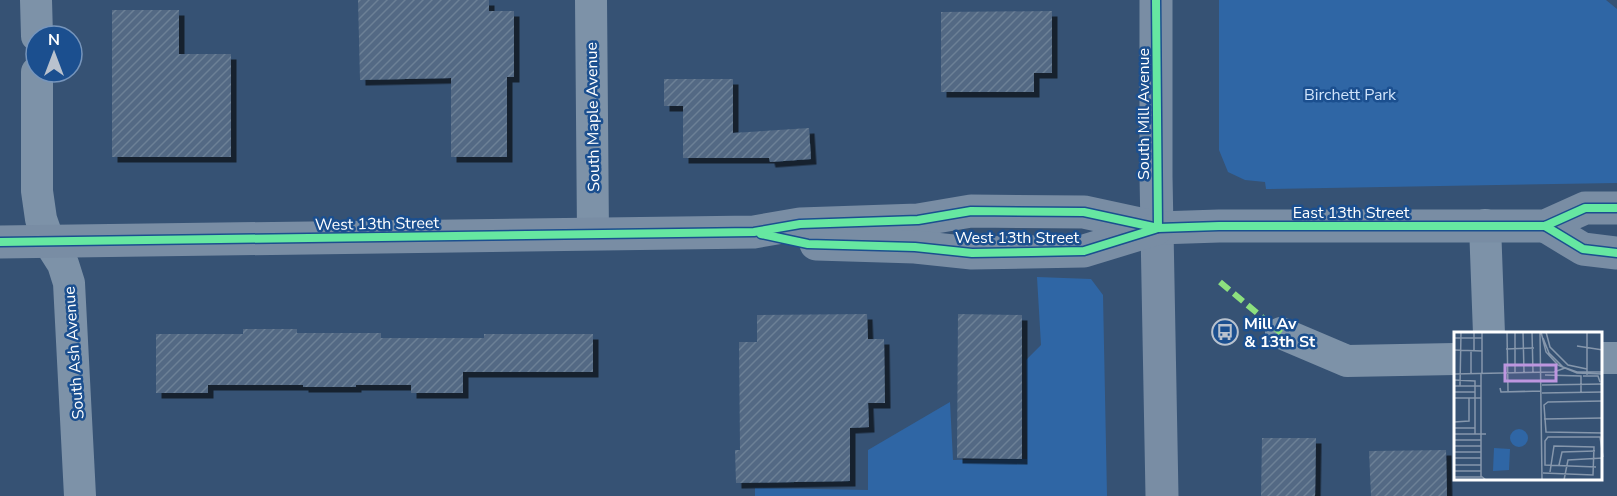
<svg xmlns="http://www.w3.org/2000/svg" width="1617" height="496" font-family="'Nunito Sans',sans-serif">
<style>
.park{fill:#2f66a5}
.building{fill:url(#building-hatch);filter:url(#shadow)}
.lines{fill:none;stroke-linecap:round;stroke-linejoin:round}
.street{stroke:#7d92a8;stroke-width:32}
.secondary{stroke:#798da4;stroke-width:33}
.quiet{stroke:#8de07e;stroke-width:6;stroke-dasharray:12 6;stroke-linecap:butt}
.cycleway-casing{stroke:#1b4f8f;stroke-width:11}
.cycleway{stroke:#66e7a1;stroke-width:8}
.labels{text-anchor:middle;stroke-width:5;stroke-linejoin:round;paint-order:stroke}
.park-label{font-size:16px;fill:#cfe3fa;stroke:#1b4f8f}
.street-label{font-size:16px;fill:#fff;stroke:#1b4f8f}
.poi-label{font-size:16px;font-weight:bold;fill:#fff;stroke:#1b4f8f;text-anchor:start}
.inset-road{fill:none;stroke:#8697ac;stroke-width:1.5}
.view{fill:#bd96df;fill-opacity:0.15;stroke:#bd96df;stroke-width:3}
.inset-edge{fill:none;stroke:#fff;stroke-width:3}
</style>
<defs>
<pattern id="building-hatch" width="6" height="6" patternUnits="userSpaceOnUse" patternTransform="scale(1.5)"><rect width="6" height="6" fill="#526984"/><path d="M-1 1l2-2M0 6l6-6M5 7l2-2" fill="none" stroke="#6c8096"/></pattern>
<filter id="shadow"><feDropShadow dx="5.5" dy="5.5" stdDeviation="0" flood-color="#0009"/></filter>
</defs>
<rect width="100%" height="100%" fill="#365274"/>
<g class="park">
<path d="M1219,0H1606L1617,9V183L1266,189L1265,182L1245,180L1228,172L1219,150Z"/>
<path d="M1037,277L1091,279L1103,295L1107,496H755V488L868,490V450L950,402L953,460L1027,459L1026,360L1041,345Z"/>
</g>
<g class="building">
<path d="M358,0H489V11H514V77H507V157H451V78L360,80Z"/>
<path d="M112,10H179V54H231V157H112Z"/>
<path d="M1052,11V73H1034V92H941V12Z"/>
<path d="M664,79H733V133L809,128L811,159L770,162L769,158H683V106H664Z"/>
<path d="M867,314L868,339H884L885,403H868L869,427L850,428V481L736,483L735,450H740L739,342H757V315Z"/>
<path d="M958,314L1022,315V459L957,458Z"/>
<path d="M243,329H297V333H381V338H484V334H593V372H463V393H411V385H356V387H303V385H208V393H156V334H243Z"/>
<path d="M1262,438H1316L1315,496H1261Z"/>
<path d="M1446,450L1447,496H1371L1369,451Z"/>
</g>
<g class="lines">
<g class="street">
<path d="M36,0L37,36"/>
<path d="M591,0L593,234"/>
<path d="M37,72V191L41,219L49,242L63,264L69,283L80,496"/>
<path d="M1485,225L1489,334"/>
<path d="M1281,333L1347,361L1455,359"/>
<path d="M1600,358H1617"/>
</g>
<g class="secondary">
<path d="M1156,0V176L1162,496"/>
<path d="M1545,226L1583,249L1617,253"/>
<path d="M0,242L754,232L800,224L918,220L971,211L1084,212L1158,228L1219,226H1545L1585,208H1617"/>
<path d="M816,244L915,247L972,253L1084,251L1156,229"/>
</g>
<path class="quiet" d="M1220,282L1281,333"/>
<g class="cycleway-casing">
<g id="cycleway">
<path d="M1156,0L1158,228"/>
<path d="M1545,226L1583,249L1617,253"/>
<path d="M761,234L808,244L915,247L972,253L1032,252L1084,251L1155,229"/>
<path d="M0,242L754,232L800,224L918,220L971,211L1084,212L1158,228L1219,226H1545L1585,208H1617"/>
</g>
</g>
<use href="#cycleway" class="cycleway"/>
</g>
<defs>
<g id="bus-ring" transform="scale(1.35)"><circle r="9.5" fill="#1b4f8f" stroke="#b9c2ce" stroke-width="1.5"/><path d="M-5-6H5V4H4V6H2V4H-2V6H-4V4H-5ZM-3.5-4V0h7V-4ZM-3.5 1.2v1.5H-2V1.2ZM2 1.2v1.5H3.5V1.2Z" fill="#b9c2ce"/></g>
</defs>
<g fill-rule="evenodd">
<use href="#bus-ring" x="1225" y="332"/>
</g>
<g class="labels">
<g class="park-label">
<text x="1350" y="100">Birchett Park</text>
</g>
<g class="street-label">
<text transform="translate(1143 114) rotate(-90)" y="6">South Mill Avenue</text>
<text transform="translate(592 117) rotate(-91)" y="6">South Maple Avenue</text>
<text x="1351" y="218">East 13th Street</text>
<text transform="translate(377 223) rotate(-1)" y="6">West 13th Street</text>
<text x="1017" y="243">West 13th Street</text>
<text transform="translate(73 353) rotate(-94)" y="6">South Ash Avenue</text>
</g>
<g class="poi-label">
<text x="1244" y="329">Mill Av<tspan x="1244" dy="18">&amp; 13th St</tspan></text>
</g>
</g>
<g transform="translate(1454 332)">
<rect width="148" height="148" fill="#365274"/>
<path d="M56 106a9 9 0 1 1 18 0a9 9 0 1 1-18 0ZM40,116L56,117L55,138L39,139Z" fill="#2f66a5"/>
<path class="inset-road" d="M53,0L54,59M69,0L70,40M78,0L79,41M86,0L88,148M87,0L92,20L104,33L123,41L149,42M92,0L96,15L114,33L133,37M133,0V43M0,6H28M89,6L95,21L109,35L123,40H149M123,14L149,18M52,17L80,16M0,18L28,19M20,19V0M61,40V0M0,42L100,40L111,36M17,42V18M27,42V144L32,148M28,42V0M91,43L127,44V60M129,44H144L146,50M0,48L21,49V102M88,53L149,52M0,54H27M6,54L7,0M46,56L47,60L87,59M0,60H21M88,61L149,60M0,66H27M149,69L94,70L90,73L92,100L149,101M90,87L149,86M0,90L15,89V66M0,96H21M0,102H32M0,108H27M0,114H27M0,120H27M0,126H27M0,133H27M105,133L108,120L141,119M142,135L91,133V109L94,105H146L149,125M0,139H27M89,141L139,143L140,115L100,114L96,140M0,145H28M110,148L114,128L149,126"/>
<path class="view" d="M51,33H102V49H51Z"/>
<rect width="148" height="148" class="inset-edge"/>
</g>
<g transform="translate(54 54)"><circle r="28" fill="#1b4f8f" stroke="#7695bc" stroke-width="1.5"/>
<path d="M0-4.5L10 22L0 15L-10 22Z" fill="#b9c2ce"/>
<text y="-9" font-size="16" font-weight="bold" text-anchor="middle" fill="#ffffff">N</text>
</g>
</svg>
